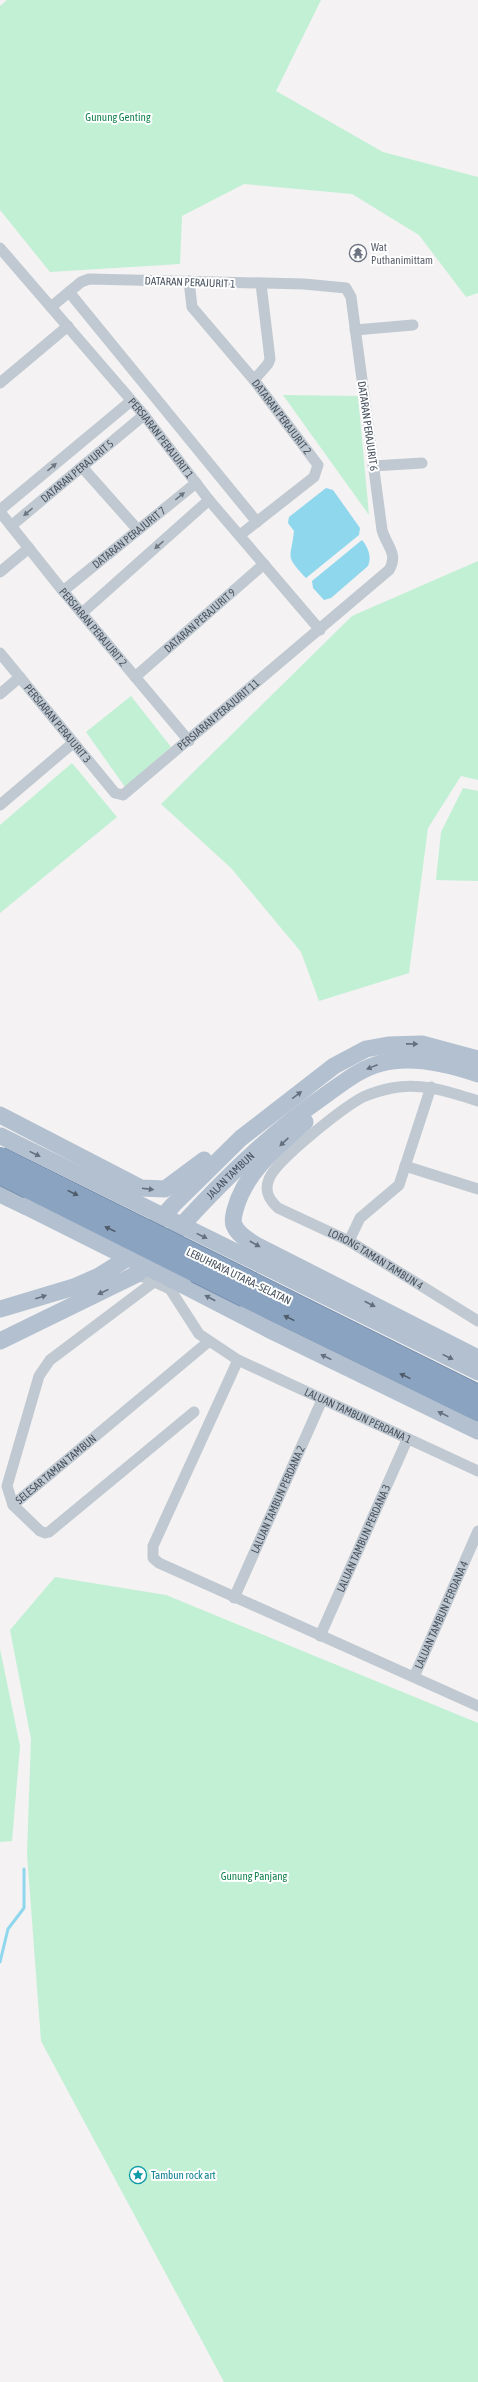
<svg xmlns="http://www.w3.org/2000/svg" width="478" height="2382" font-family="'Asap Condensed',sans-serif">
<style>
.green{fill:#c1f0d5}
.water{fill:#8ed7ed}
.lines{fill:none;stroke-linecap:round;stroke-linejoin:round}
.stream{stroke:#8ed7ed;stroke-width:3}
.motorway-casing{stroke:#758eac;stroke-width:22}
.minor{stroke:#c0c9d1;stroke-width:11}
.primary{stroke:#b2c0d0;stroke-width:17}
.motorway{stroke:#8aa3c0;stroke-width:20}
.motorway-bridge-casing{stroke:#758eac;stroke-width:22;stroke-linecap:butt}
.primary-bridge{stroke:#b2c0d0;stroke-width:17}
.motorway-bridge{stroke:#8aa3c0;stroke-width:20}
.oneway{fill:#6d7782}
.oneway2{fill:#636f7c}
.oneway3{fill:#505c6a}
.labels{text-anchor:middle;stroke-width:4;stroke-linejoin:round;paint-order:stroke}
.park-label{font-size:11px;fill:#178450;stroke:#fff}
.worship-label{font-size:11px;fill:#5b616d;stroke:#fff;text-anchor:start}
.street-label{font-size:11px;fill:#495460;stroke:#fff}
.culture-label{font-size:11px;fill:#0d838f;stroke:#fff;text-anchor:start}
</style>
<rect width="100%" height="100%" fill="#f4f2f2"/>
<g class="green">
<path d="M7,0H321L276,91L383,152L478,177V293L466,297L419,235L352,194L244,184L182,216L180,264L50,272L0,210V6Z"/>
<path d="M283,395L358,396L369,515Z"/>
<path d="M478,561V780L461,776L428,828L409,973L319,1001L301,952L231,868L161,804L352,616Z"/>
<path d="M131,696L171,747L125,787L86,732Z"/>
<path d="M72,763L117,817L0,913V825Z"/>
<path d="M463,788L478,791V881L436,880L441,832Z"/>
<path d="M55,1577L166,1595L478,1723V2382H224L41,2041L27,1854L31,1739L10,1630Z"/>
<path d="M0,1649L20,1746L12,1841L0,1842Z"/>
</g>
<g class="water">
<path d="M326,488L333,490L360,528L359,535L306,578C284,554 291,560 294,531L288,523L289,517Z"/>
<path d="M362,540C368,547 372,557 368,566L331,598L324,600L313,588L312,581Z"/>
</g>
<g class="lines">
<path class="stream" d="M0,1962L8,1929L24,1908V1869"/>
<g class="motorway-casing">
<g id="motorway">
<path d="M253,1283L478,1395"/>
<path d="M245,1297L478,1411"/>
</g>
</g>
<g class="minor">
<path id="s1" d="M0,248L144,415L209,500L320,630"/>
<path id="s2" d="M189,281L192,307L254,380L318,465L314,477L240,535"/>
<path d="M69,292L257,522"/>
<path d="M355,330L413,325"/>
<path d="M254,380L268,364L270,359L261,284"/>
<path d="M0,383L68,326"/>
<path d="M373,466L422,463"/>
<path d="M82,467L138,530"/>
<path d="M0,510L131,401"/>
<path id="s3" d="M0,512L63,591L189,741"/>
<path id="s4" d="M11,526L144,415"/>
<path d="M0,572L29,548"/>
<path id="s5" d="M63,591L196,483"/>
<path d="M82,613L209,500"/>
<path id="s6" d="M0,653L115,793L123,795L389,570C399,554 386,545 382,530L351,297L346,288L304,284L89,279L81,282L51,307"/>
<path id="s7" d="M135,677L264,564"/>
<path d="M0,694L20,677"/>
<path d="M0,805L73,743"/>
<path id="s8" d="M478,1101C449,1092 422,1082 392,1088C382,1090 372,1093 363,1097C344,1107 276,1160 269,1179C264,1191 269,1200 278,1208L349,1241L478,1321"/>
<path d="M405,1166L478,1189"/>
<path d="M349,1241L360,1218L399,1185L431,1087"/>
<path id="s9" d="M137,1274L170,1289L199,1334L238,1360L478,1471"/>
<path id="s10" d="M155,1281L50,1360L39,1376L7,1486L13,1505L208,1342"/>
<path d="M238,1360L153,1546V1558L159,1563L478,1706"/>
<path d="M13,1505L40,1531L45,1533L49,1532L194,1412"/>
<path id="s11" d="M234,1598L322,1400"/>
<path id="s12" d="M320,1636L407,1440"/>
<path id="s13" d="M414,1677L478,1531"/>
</g>
<g class="primary">
<path d="M0,1115L141,1188L165,1189L204,1160"/>
<path d="M305,1122C277,1147 245,1172 235,1210C234,1215 232,1220 234,1225C238,1235 248,1240 256,1245L478,1358"/>
<path d="M0,1194L25,1206"/>
<path id="s14" d="M172,1236C219,1184 269,1134 327,1094C344,1082 361,1068 382,1063C413,1055 449,1064 478,1074"/>
<path d="M262,1265L478,1372"/>
<path d="M183,1285L268,1329L478,1431"/>
<path d="M0,1309L74,1287L99,1276L123,1261L174,1204L241,1138L334,1066L366,1049L388,1045L422,1044L478,1059"/>
<path d="M0,1341L137,1274L155,1255"/>
</g>
<use href="#motorway" class="motorway"/>
<g class="motorway-bridge-casing">
<g id="motorway-bridge">
<path d="M0,1157L253,1283"/>
<path d="M0,1174L245,1297"/>
</g>
</g>
<g class="primary-bridge">
<path d="M1,1136L262,1265"/>
<path d="M25,1206L183,1285"/>
</g>
<use href="#motorway-bridge" class="motorway-bridge"/>
</g>
<defs><path id="oneway-solid" d="M-6-.8H1V-3.2L6.5 0L1 3.2V.8H-6Z"/></defs>
<g class="oneway">
<use href="#oneway-solid" transform="translate(52 467) rotate(-40)"/>
<use href="#oneway-solid" transform="translate(180 496) rotate(-39)"/>
<use href="#oneway-solid" transform="translate(28 512) rotate(140)"/>
<use href="#oneway-solid" transform="translate(159 545) rotate(139)"/>
</g>
<g class="oneway2">
<use href="#oneway-solid" transform="translate(412 1044) rotate(1)"/>
<use href="#oneway-solid" transform="translate(372 1067) rotate(158)"/>
<use href="#oneway-solid" transform="translate(297 1095) rotate(-37)"/>
<use href="#oneway-solid" transform="translate(284 1142) rotate(137)"/>
<use href="#oneway-solid" transform="translate(35 1154) rotate(26)"/>
<use href="#oneway-solid" transform="translate(148 1189) rotate(7)"/>
<use href="#oneway-solid" transform="translate(202 1236) rotate(26)"/>
<use href="#oneway-solid" transform="translate(255 1244) rotate(30)"/>
<use href="#oneway-solid" transform="translate(103 1292) rotate(154)"/>
<use href="#oneway-solid" transform="translate(41 1297) rotate(-17)"/>
<use href="#oneway-solid" transform="translate(210 1298) rotate(-152)"/>
<use href="#oneway-solid" transform="translate(370 1304) rotate(27)"/>
<use href="#oneway-solid" transform="translate(326 1357) rotate(-154)"/>
<use href="#oneway-solid" transform="translate(448 1357) rotate(26)"/>
<use href="#oneway-solid" transform="translate(443 1414) rotate(-154)"/>
</g>
<g class="oneway3">
<use href="#oneway-solid" transform="translate(73 1193) rotate(26)"/>
<use href="#oneway-solid" transform="translate(110 1229) rotate(-154)"/>
<use href="#oneway-solid" transform="translate(289 1318) rotate(-154)"/>
<use href="#oneway-solid" transform="translate(405 1376) rotate(-154)"/>
</g>
<defs>
<g id="temple-ring" transform="scale(0.9)"><circle r="9.5" fill="#fff" stroke="#6b7280" stroke-width="1.5"/><path d="M0-6L5-2H3V0L6.5 2.5H4V6H1.5V3h-3V6H-4V2.5H-6.5L-3 0V-2H-5Z" fill="#6b7280"/></g>
<g id="sight-ring" transform="scale(0.9)"><circle r="9.5" fill="#fff" stroke="#0f9aa8" stroke-width="1.5"/><path d="M0-6L1.8-2.2L6-1.7L2.9 1.2L3.7 5.4L0 3.3L-3.7 5.4L-2.9 1.2L-6-1.7L-1.8-2.2Z" fill="#0f9aa8"/></g>
</defs>
<g fill-rule="evenodd">
<use href="#temple-ring" x="358" y="253"/>
<use href="#sight-ring" x="138" y="2175"/>
</g>
<g class="labels">
<g class="park-label">
<text x="118" y="121">Gunung Genting</text>
<text x="254" y="1880">Gunung Panjang</text>
</g>
<g class="worship-label">
<text x="371" y="251">Wat<tspan x="371" dy="13">Puthanimittam</tspan></text>
</g>
<g class="street-label">
<text transform="translate(190 282) rotate(2)" y="4">DATARAN PERAJURIT 1</text>
<text dy="4" stroke="none"><textPath href="#s2" startOffset="168">DATARAN PERAJURIT 2</textPath></text>
<text transform="translate(368 426) rotate(82)" y="4">DATARAN PERAJURIT 6</text>
<text dy="4" stroke="none"><textPath href="#s1" startOffset="249">PERSIARAN PERAJURIT 1</textPath></text>
<text dy="4" stroke="none"><textPath href="#s4" startOffset="86">DATARAN PERAJURIT 5</textPath></text>
<text dy="4" stroke="none"><textPath href="#s5" startOffset="85">DATARAN PERAJURIT 7</textPath></text>
<text dy="4" stroke="none"><textPath href="#s7" startOffset="86">DATARAN PERAJURIT 9</textPath></text>
<text dy="4" stroke="none"><textPath href="#s3" startOffset="148">PERSIARAN PERAJURIT 2</textPath></text>
<text dy="4" stroke="none"><textPath href="#s6" startOffset="314">PERSIARAN PERAJURIT 11</textPath></text>
<text dy="4" stroke="none"><textPath href="#s6" startOffset="91">PERSIARAN PERAJURIT 3</textPath></text>
<text dy="4" stroke="none"><textPath href="#s14" startOffset="84">JALAN TAMBUN</textPath></text>
<text dy="4" stroke="none"><textPath href="#s8" startOffset="387">LORONG TAMAN TAMBUN 4</textPath></text>
<text transform="translate(239 1276) rotate(26)" y="4">LEBUHRAYA UTARA–SELATAN</text>
<text dy="4" stroke="none"><textPath href="#s9" startOffset="269">LALUAN TAMBUN PERDANA 1</textPath></text>
<text dy="4" stroke="none"><textPath href="#s10" startOffset="341">SELESAR TAMAN TAMBUN</textPath></text>
<text dy="4" stroke="none"><textPath href="#s11" startOffset="108">LALUAN TAMBUN PERDANA 2</textPath></text>
<text dy="4" stroke="none"><textPath href="#s12" startOffset="107">LALUAN TAMBUN PERDANA 3</textPath></text>
<text dy="4" stroke="none"><textPath href="#s13" startOffset="68">LALUAN TAMBUN PERDANA 4</textPath></text>
</g>
<g class="culture-label">
<text x="151" y="2179">Tambun rock art</text>
</g>
</g>
</svg>
